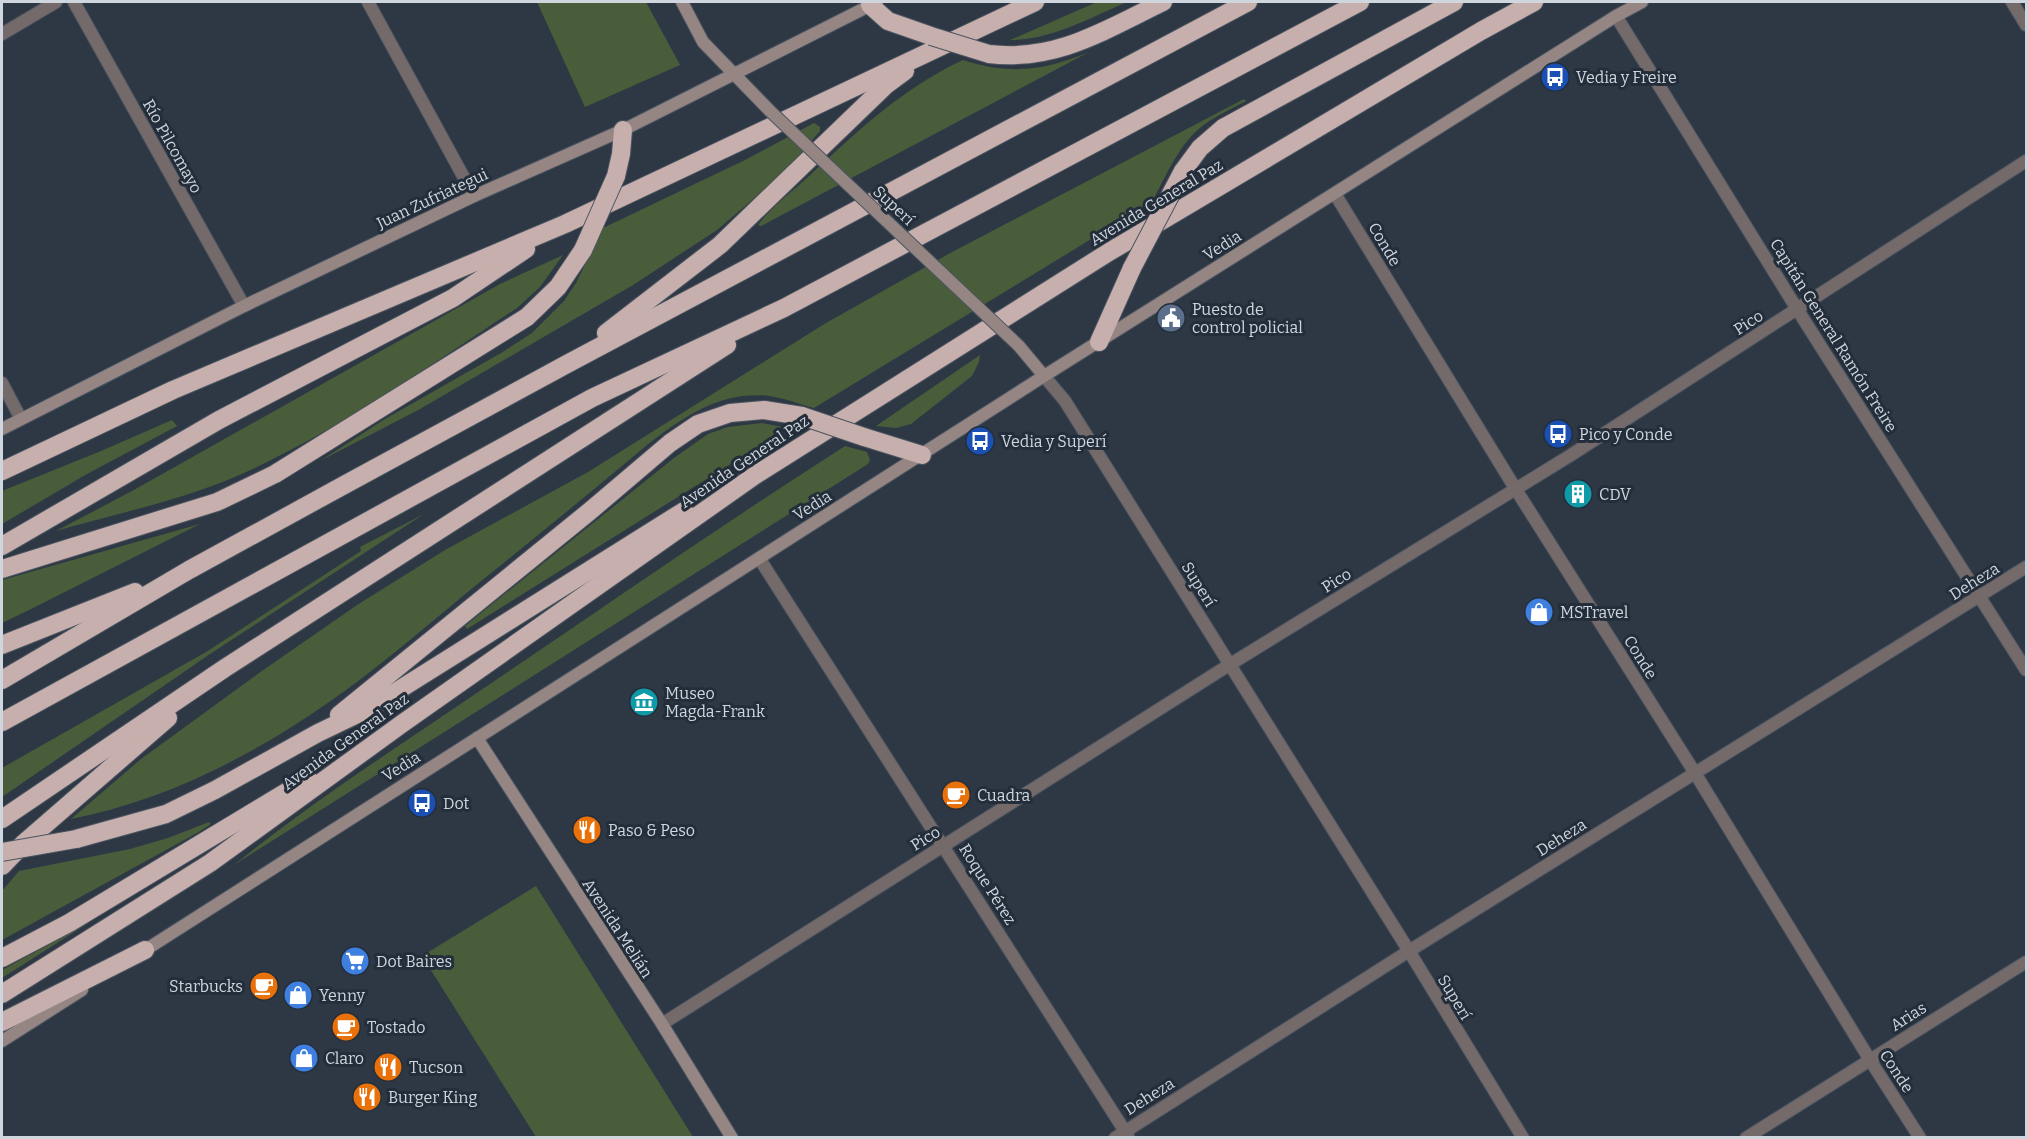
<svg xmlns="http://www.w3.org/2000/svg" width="2028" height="1139" font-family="Bitter,serif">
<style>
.green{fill:#495d3b}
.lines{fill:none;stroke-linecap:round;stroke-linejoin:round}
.street-casing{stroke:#4b5461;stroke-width:14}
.secondary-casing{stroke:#4b5461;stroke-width:14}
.highway-casing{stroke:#4b5461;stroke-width:20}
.street{stroke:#746a69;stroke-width:12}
.secondary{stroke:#958684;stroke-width:12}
.highway{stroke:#c6afac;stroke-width:18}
.secondary-bridge-casing{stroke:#4b5461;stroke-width:14;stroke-linecap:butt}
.highway-bridge-casing{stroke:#4b5461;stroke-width:20;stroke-linecap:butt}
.secondary-bridge{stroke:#958684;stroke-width:12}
.highway-bridge{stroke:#c6afac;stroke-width:18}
.labels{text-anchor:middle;stroke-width:6;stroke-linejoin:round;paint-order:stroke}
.poi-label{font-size:16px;fill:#cfd6de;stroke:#242e3b;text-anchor:start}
.street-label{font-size:16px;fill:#cfd6de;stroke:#242e3b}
</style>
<rect width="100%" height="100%" fill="#2e3845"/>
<g class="green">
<path d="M537,2H646L680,65L585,107Z"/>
<path d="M1097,2H1127C1089,18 1052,40 1010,40Z"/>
<path d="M1089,52L761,226L758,225C771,207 792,192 808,177C857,132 901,89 963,60C1009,75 1044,71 1089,52Z"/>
<path d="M1244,99L1246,101C1231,109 1214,117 1201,127C1178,146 1166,176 1152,202L814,408C799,404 784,398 769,396C721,390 683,417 647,445C584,498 521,549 458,600C416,635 374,671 329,702C252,756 164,801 71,819L141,759L259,673L357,605L445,550L588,472L826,323L954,251Z"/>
<path d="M814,123L820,127V131L787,170L717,230L633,285L420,409L320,461L385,419L501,353L532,333L564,301L576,283L603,228L747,159Z"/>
<path d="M563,255L540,287L517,308C429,366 341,429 244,473C184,500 118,513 56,531L132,491L500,284Z"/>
<path d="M980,355L979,362L972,376L911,424L896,428L876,426Z"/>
<path d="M172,420L177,426L87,474L2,524V491L101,451Z"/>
<path d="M762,423L788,428L467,629L465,626L674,458L708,434L728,427Z"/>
<path d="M845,446L867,452L870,460L868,464L234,865C315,799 404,743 490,684C608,604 725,523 845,446Z"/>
<path d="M424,514L210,654L2,797V768L206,652L361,551L360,547Z"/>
<path d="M200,524L29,610L2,623V580Z"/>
<path d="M209,822L211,824L197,833L2,940V891L19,871L130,849L168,838Z"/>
<path d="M536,886L693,1137H536L422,956Z"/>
<path d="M90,922L2,978V970Z"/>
</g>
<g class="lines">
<g class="street-casing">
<g id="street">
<path d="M74,2L244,306"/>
<path d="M368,2L474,196"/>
<path d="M2012,2L2026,25"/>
<path d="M1616,16L1797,309L2026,670"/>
<path d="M2,34L56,2"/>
<path d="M1335,194L1515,488L1695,773L1870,1060L1920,1138"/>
<path d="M1044,376L1065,401L1409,951L1523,1138"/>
<path d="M2,383L21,419"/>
<path d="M759,558L1128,1136"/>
<path d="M662,1024L1229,665L1571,455L2026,161"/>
<path d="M1115,1138L1409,951L2026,567"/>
<path d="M1746,1138L2026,962"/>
</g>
</g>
<g class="secondary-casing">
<g id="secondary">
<path d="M682,2L703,42L770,111"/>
<path d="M1019,346L1044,376"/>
<path d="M2,429L244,306L474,196L623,130L877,2"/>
<path d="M477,738L662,1024L732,1138"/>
<path d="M139,954L1044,376L1616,16L1642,2"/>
<path d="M2,1041L82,990"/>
</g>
</g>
<g class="highway-casing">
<g id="highway">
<path d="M870,5L888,21L931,36"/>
<path d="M989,54C1056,62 1105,30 1163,2"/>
<path d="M1183,171L1200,148L1223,128L1454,2"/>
<path d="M616,176L621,154L623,130"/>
<path d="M606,333L720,245L886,85L905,71"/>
<path d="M1099,342L1132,268"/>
<path d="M864,437L922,455"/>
<path d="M2,471L173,390L565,224L1035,2"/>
<path d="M2,546L219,420L453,298L526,249"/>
<path d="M2,569L217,502L275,474L527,317L558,287L583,250"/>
<path d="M2,645L135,592"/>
<path d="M2,680L189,570L346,484L567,364L1248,2"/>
<path d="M339,715L590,511L670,443L698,424L730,413L764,410L802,416"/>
<path d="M2,722L592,398L784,308L1360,2"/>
<path d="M2,819L225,668L727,345"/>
<path d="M76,839L166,814L215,790L318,733L370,708L684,511"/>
<path d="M2,866L24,843L168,718"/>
<path d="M2,958L69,923L308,779"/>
<path d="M2,994L210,863L403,723L754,476L1109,252L1481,31L1534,2"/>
<path d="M2,1022L145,950"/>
</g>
</g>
<use href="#street" class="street"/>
<use href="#secondary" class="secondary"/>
<use href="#highway" class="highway"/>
<g class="secondary-bridge-casing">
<path id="secondary-bridge" d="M770,111L1019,346"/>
</g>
<g class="highway-bridge-casing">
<g id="highway-bridge">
<path d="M931,36L989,54"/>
<path d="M583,250L616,176"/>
<path d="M1132,268L1183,171"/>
<path d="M802,416L864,437"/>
<path d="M2,852L76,839"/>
</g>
</g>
<use href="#secondary-bridge" class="secondary-bridge"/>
<use href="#highway-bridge" class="highway-bridge"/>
</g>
<defs>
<g id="bus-disc" transform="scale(1.5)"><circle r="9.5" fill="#1a4fb4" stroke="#242e3b"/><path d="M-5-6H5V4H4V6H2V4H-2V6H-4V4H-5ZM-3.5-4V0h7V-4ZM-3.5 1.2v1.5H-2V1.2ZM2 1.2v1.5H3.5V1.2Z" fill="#fff"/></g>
<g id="civic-disc" transform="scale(1.5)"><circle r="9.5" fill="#5c6f8a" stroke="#242e3b"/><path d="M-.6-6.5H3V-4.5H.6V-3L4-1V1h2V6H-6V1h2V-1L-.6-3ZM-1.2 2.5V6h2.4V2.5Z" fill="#fff"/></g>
<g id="building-disc" transform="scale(1.5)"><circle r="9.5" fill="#0f9aa8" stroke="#242e3b"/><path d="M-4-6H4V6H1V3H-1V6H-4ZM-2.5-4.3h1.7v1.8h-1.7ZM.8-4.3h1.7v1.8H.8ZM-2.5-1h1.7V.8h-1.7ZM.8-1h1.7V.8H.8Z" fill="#fff"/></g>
<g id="shop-disc" transform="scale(1.5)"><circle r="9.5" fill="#3f7fe0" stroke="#242e3b"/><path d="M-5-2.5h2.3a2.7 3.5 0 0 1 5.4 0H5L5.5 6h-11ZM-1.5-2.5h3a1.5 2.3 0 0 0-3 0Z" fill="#fff"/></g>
<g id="museum-disc" transform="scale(1.5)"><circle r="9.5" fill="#0f9aa8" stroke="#242e3b"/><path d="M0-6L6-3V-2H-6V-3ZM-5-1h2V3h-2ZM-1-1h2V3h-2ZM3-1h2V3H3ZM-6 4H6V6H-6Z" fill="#fff"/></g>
<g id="cafe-disc" transform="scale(1.5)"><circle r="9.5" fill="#e8710a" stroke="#242e3b"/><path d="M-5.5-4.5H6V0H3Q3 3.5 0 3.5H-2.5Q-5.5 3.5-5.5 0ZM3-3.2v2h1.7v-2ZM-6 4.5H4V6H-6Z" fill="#fff"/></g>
<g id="restaurant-disc" transform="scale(1.5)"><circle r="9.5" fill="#e8710a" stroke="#242e3b"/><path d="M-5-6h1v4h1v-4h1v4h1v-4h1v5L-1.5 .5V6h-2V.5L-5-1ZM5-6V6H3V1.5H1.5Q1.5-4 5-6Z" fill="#fff"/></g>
<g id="supermarket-disc" transform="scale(1.5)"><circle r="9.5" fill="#3f7fe0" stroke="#242e3b"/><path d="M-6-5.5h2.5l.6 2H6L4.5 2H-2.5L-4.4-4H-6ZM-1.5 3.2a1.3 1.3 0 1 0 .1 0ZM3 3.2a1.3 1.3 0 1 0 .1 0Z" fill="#fff"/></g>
</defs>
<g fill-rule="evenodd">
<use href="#bus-disc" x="1555" y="77"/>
<use href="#civic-disc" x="1171" y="318"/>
<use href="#bus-disc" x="1558" y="434"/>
<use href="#bus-disc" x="980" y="441"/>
<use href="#building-disc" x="1578" y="494"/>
<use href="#shop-disc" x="1539" y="612"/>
<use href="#museum-disc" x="644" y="702"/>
<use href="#cafe-disc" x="956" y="795"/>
<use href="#bus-disc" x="422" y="803"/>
<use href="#restaurant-disc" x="587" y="830"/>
<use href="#supermarket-disc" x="355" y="961"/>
<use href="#cafe-disc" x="264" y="986"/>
<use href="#shop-disc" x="298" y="995"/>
<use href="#cafe-disc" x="346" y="1027"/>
<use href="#shop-disc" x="304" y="1058"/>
<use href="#restaurant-disc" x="388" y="1067"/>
<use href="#restaurant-disc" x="367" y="1097"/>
</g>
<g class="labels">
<g class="poi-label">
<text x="1576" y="83">Vedia y Freire</text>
<text x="1192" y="315">Puesto de<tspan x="1192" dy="18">control policial</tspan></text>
<text x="1579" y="440">Pico y Conde</text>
<text x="1001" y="447">Vedia y Superí</text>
<text x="1599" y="500">CDV</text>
<text x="1560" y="618">MSTravel</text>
<text x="665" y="699">Museo<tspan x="665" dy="18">Magda-Frank</tspan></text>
<text x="977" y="801">Cuadra</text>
<text x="443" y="809">Dot</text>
<text x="608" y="836">Paso &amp; Peso</text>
<text x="376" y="967">Dot Baires</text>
<text x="243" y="992" text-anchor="end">Starbucks</text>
<text x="319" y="1001">Yenny</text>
<text x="367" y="1033">Tostado</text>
<text x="325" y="1064">Claro</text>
<text x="409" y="1073">Tucson</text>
<text x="388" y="1103">Burger King</text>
</g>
<g class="street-label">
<text transform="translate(173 146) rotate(61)" y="6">Río Pilcomayo</text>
<text transform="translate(432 198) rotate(-25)" y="6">Juan Zufriategui</text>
<text transform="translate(1156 202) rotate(-31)" y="6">Avenida General Paz</text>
<text transform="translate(894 205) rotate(43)" y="6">Superí</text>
<text transform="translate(1385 244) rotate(59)" y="6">Conde</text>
<text transform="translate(1222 245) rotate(-32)" y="6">Vedia</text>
<text transform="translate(1748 322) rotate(-33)" y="6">Pico</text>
<text transform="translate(1834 335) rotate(58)" y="6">Capitán General Ramón Freire</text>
<text transform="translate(744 461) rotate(-34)" y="6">Avenida General Paz</text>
<text transform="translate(812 505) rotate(-32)" y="6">Vedia</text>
<text transform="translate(1336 580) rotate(-32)" y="6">Pico</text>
<text transform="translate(1974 581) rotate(-32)" y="6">Deheza</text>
<text transform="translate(1199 584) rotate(58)" y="6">Superí</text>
<text transform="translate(1641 657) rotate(58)" y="6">Conde</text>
<text transform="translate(345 741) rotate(-36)" y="6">Avenida General Paz</text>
<text transform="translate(401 766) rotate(-32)" y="6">Vedia</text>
<text transform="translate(1561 837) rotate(-32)" y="6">Deheza</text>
<text transform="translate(925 838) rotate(-32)" y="6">Pico</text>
<text transform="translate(988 884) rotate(58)" y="6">Roque Pérez</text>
<text transform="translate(618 928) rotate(57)" y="6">Avenida Melián</text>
<text transform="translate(1455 997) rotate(59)" y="6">Superí</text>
<text transform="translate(1908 1016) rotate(-32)" y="6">Arias</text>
<text transform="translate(1897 1071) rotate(57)" y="6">Conde</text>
<text transform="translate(1149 1096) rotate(-32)" y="6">Deheza</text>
</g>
</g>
<rect width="2028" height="1139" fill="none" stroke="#cfd6de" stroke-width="6"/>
</svg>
